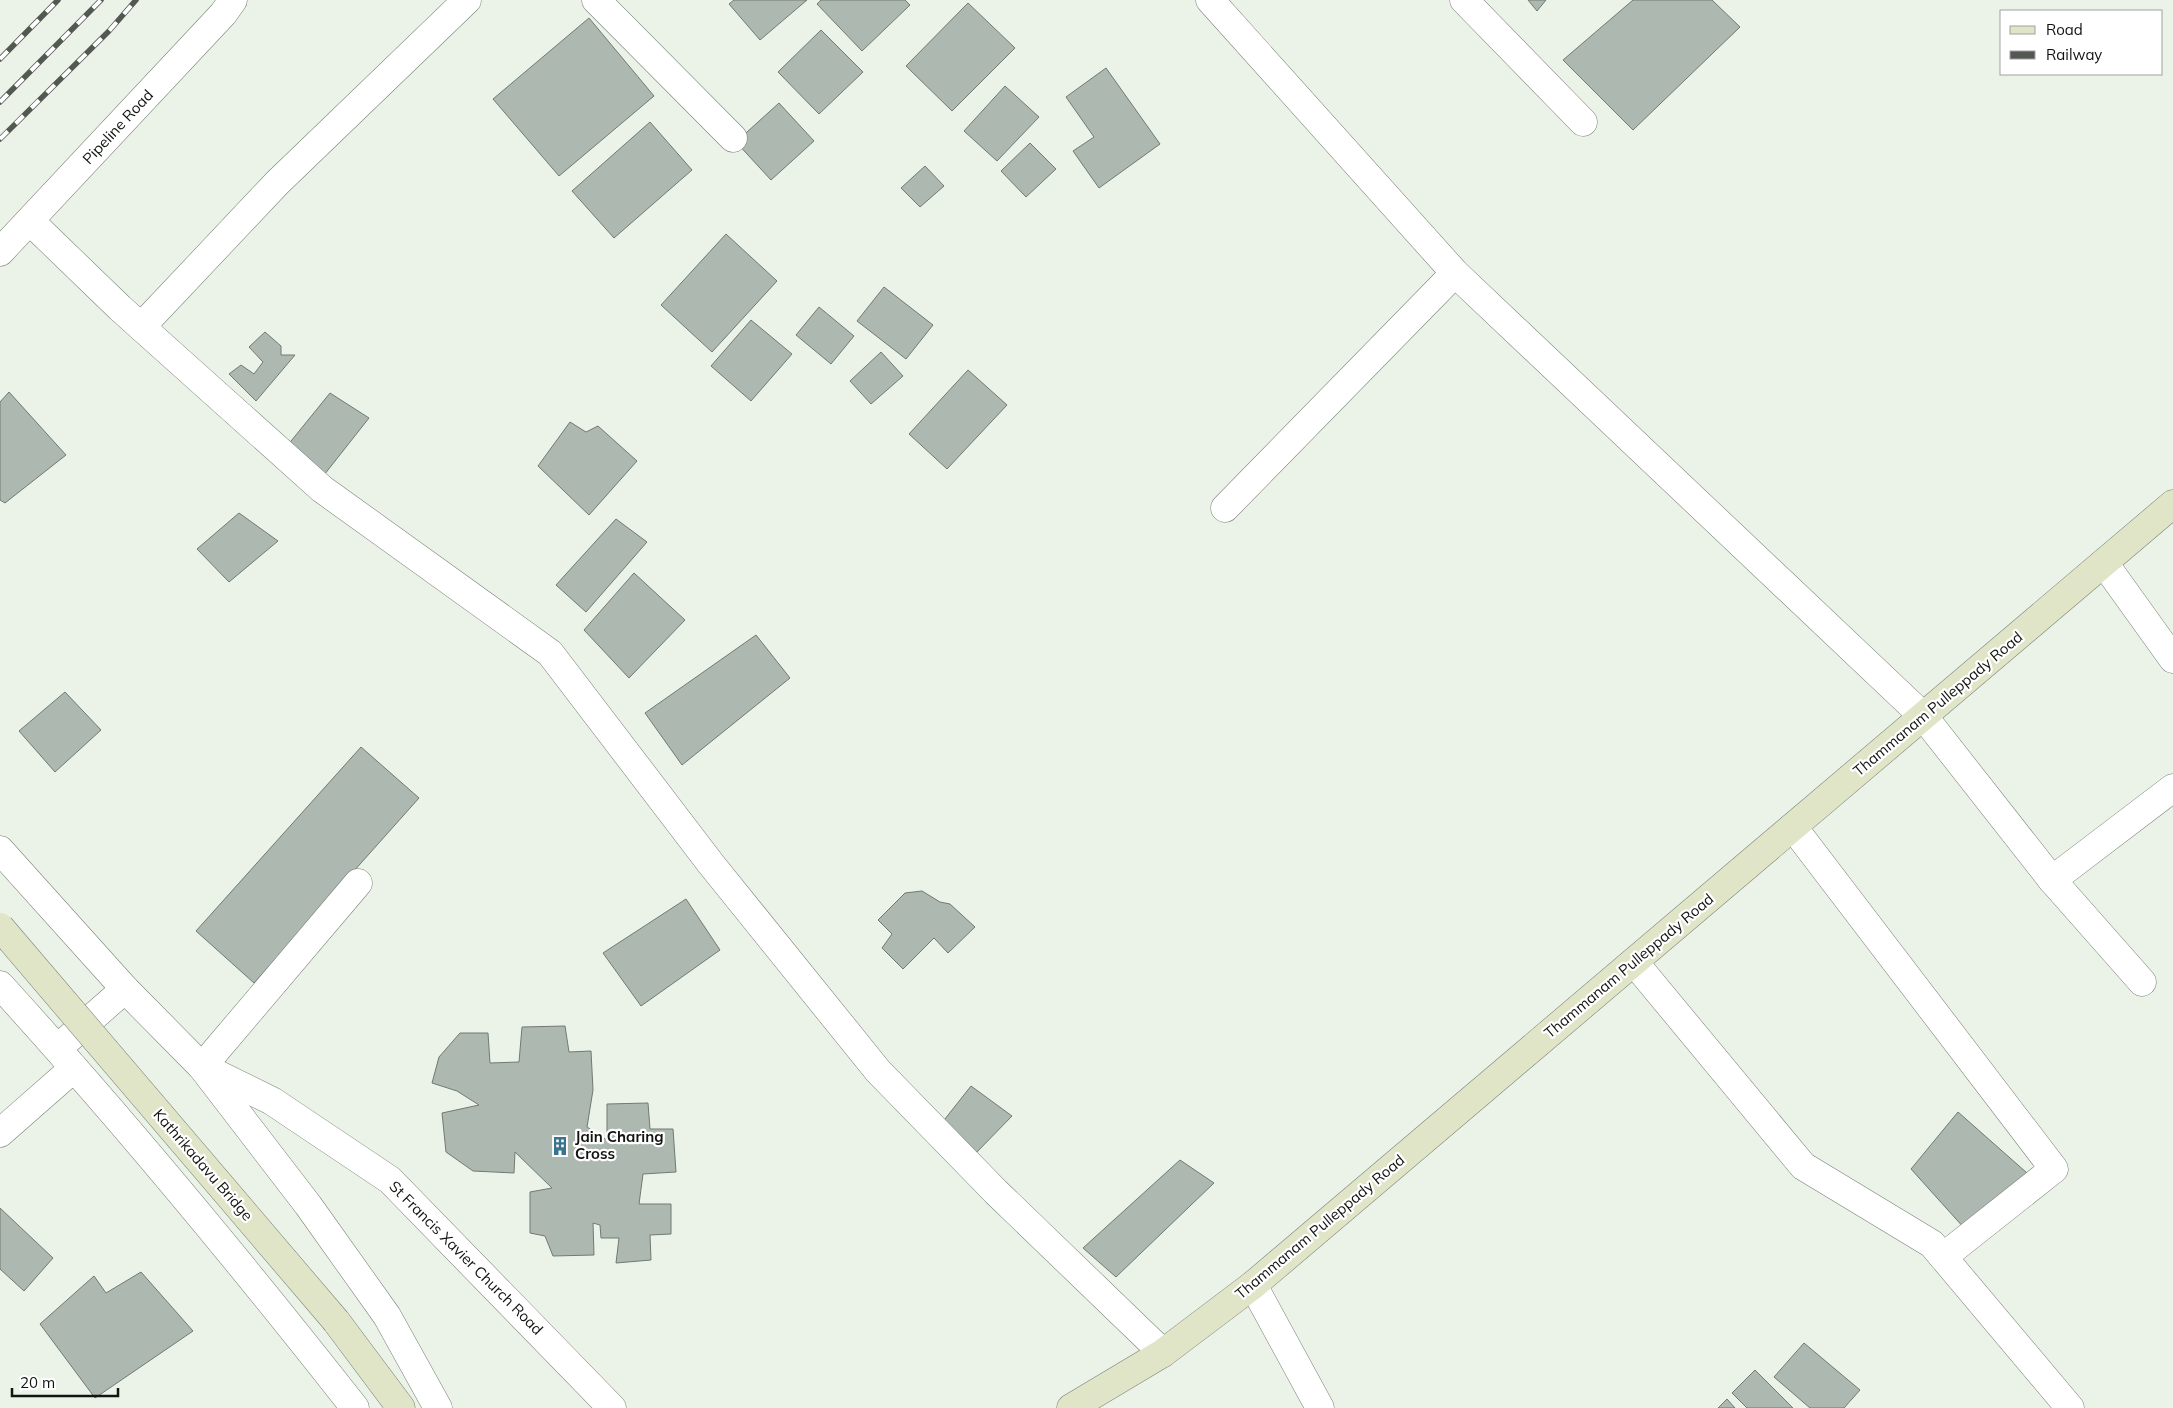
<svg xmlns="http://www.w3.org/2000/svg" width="2173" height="1408" font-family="Mulish,sans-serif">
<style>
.building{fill:#adb8b0;stroke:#707a73}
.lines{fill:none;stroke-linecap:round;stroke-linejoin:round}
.minor-casing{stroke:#787f75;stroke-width:29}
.tertiary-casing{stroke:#787f75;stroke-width:29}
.secondary-casing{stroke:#787f75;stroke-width:29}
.minor{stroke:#fff;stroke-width:28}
.tertiary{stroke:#fff;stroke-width:28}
.secondary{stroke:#e0e5c8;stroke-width:28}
.rail-casing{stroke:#535852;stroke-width:5.5}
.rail{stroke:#fff;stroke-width:4;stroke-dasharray:11;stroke-linecap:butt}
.secondary-bridge-casing{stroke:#787f75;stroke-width:29;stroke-linecap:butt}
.secondary-bridge{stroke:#e0e5c8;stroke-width:28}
.labels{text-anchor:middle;stroke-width:4.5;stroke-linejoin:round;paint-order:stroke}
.street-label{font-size:15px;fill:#111410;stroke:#fff}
.poi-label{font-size:15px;font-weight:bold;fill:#111410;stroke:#fff;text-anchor:start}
</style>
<rect width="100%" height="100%" fill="#ebf3e8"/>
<g class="building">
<path d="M734,0H807L760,40L729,4Z"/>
<path d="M821,0H905L910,5L862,51L817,4Z"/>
<path d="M1528,0H1546L1537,11Z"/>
<path d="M1633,0H1712L1740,27L1633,130L1563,60Z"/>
<path d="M968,3L1015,48L952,111L906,66Z"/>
<path d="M589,18L654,96L559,176L493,99Z"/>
<path d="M821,30L863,72L819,114L778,72Z"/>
<path d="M1106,68L1160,144L1099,188L1073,151L1094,137L1066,97Z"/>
<path d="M1005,86L1039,117L997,161L964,131Z"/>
<path d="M779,103L814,141L771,180L736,142Z"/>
<path d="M650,122L692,170L614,238L572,191Z"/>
<path d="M1030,143L1056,169L1026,197L1001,171Z"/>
<path d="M925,166L944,186L920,207L901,188Z"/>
<path d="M726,234L777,281L712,352L661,305Z"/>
<path d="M884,287L933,325L906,359L857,321Z"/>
<path d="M819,307L854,336L831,364L796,335Z"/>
<path d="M751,320L792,354L751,401L711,366Z"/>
<path d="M265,332L281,346V355H295L256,401L229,374L241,365L254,374L263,362L249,347Z"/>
<path d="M881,352L903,376L871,404L850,381Z"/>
<path d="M968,370L1007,405L947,469L909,434Z"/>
<path d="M9,392L66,455L5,503L0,500V402Z"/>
<path d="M330,393L369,418L324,475L287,446Z"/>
<path d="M570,422L586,432L598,426L637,461L589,515L538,466Z"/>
<path d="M239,513L278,541L229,582L197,549Z"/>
<path d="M616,519L647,542L586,612L556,585Z"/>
<path d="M634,573L685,620L629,678L584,630Z"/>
<path d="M756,635L790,678L682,765L645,713Z"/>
<path d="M65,692L101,730L55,772L19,731Z"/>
<path d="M361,747L419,798L254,983L196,931Z"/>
<path d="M922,891L940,902L950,904L975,927L948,953L934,938L903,969L882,948L892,934L878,920L905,893Z"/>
<path d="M686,899L720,950L641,1006L603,953Z"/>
<path d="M565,1026L569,1052L591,1051L593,1090L587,1127L607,1140V1104L648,1103L650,1129H673L676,1172L643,1174L639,1204H671V1234L650,1235L651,1260L616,1263L619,1238H601L600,1225L593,1223L594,1255L553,1256L545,1236L530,1233V1192L552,1188L515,1152L514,1173L473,1171L446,1152L442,1113L479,1105L457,1091L432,1083L439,1057L460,1033H488L490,1063L519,1062L522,1027Z"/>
<path d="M971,1086L1012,1116L974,1155L941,1124Z"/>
<path d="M1958,1112L2027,1173L1965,1229L1911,1169Z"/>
<path d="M1180,1160L1214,1183L1116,1277L1083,1248Z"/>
<path d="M0,1208L53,1258L24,1291L0,1269Z"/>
<path d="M141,1272L193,1331L95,1398L40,1324L94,1276L106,1293Z"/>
<path d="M1804,1343L1860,1390L1844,1408H1810L1774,1377Z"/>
<path d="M1755,1370L1793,1408H1747L1732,1393Z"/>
<path d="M1727,1399L1735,1408H1718Z"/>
</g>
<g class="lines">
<g class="minor-casing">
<g id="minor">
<path d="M596,0L733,138"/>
<path d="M1464,0L1583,122"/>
<path d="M30,221L120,308L322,489L550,653L711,864L878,1071L996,1192L1163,1353"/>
<path d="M141,327L277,183L467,0"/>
<path d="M1225,508L1455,273"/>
<path d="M2104,563L2173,659"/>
<path d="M1924,717L2052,880L2142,982"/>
<path d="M1793,827L2054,1169L1943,1257"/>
<path d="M2052,880L2173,788"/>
<path d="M1634,962L1803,1166L1932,1244L2070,1408"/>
<path d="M202,1067L358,883"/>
<path d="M0,1133L74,1068"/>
<path d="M1253,1285L1320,1408"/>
</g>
</g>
<g class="tertiary-casing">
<g id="tertiary">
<path d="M1210,0L1455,273L1924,717"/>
<path d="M0,252L223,14L233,0"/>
<path d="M0,850L125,989L202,1067L308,1205L387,1316L438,1408"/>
<path d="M0,985C124,1121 241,1263 355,1408"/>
<path d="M58,1048L125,989"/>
<path d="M205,1068L272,1101L390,1180L612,1408"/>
</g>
</g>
<g class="secondary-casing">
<g id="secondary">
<path d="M336,1321L401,1408"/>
<path d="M1071,1408L1163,1353L1253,1285L2173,504"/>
</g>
</g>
<use href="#minor" class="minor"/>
<use href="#tertiary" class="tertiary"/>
<use href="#secondary" class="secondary"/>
<g class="rail-casing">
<g id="rail">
<path d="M0,59L58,0"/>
<path d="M0,102L101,0"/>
<path d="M0,139L109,31L136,0"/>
</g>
</g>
<use href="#rail" class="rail"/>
<g class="secondary-bridge-casing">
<path id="secondary-bridge" d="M0,927L336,1321"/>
</g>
<use href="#secondary-bridge" class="secondary-bridge"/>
</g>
<defs>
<g id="building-bare" transform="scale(1.5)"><path d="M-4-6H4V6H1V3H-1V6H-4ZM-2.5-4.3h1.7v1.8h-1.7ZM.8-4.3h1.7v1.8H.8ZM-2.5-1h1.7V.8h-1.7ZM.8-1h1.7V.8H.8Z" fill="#3a738d" stroke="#fff" stroke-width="2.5" paint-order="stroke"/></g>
</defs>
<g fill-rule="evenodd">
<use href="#building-bare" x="560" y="1146"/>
</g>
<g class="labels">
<g class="street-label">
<text transform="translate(118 127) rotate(-47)" y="5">Pipeline Road</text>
<text transform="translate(1938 704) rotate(-40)" y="5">Thammanam Pulleppady Road</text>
<text transform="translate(1629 966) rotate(-40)" y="5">Thammanam Pulleppady Road</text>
<text transform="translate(203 1165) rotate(49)" y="5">Kathrikadavu Bridge</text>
<text transform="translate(1320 1227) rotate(-40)" y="5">Thammanam Pulleppady Road</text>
<text transform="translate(466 1258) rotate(45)" y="5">St Francis Xavier Church Road</text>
</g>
<g class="poi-label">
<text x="575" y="1142">Jain Charing<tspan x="575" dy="17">Cross</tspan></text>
</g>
</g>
<rect x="2000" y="10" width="162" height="65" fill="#ffffff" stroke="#a0a19f"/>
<rect x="2010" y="26" width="25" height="8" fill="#e0e5c8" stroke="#a0a19f"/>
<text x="2046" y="35" font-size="15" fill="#111410">Road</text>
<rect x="2010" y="51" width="25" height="8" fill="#535852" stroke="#a0a19f"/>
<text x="2046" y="60" font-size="15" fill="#111410">Railway</text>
<path d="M12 1388v8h106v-8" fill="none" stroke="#111410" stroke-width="2.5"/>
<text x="20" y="1388" font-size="15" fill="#111410" stroke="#ffffff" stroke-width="4" paint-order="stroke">20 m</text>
</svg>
